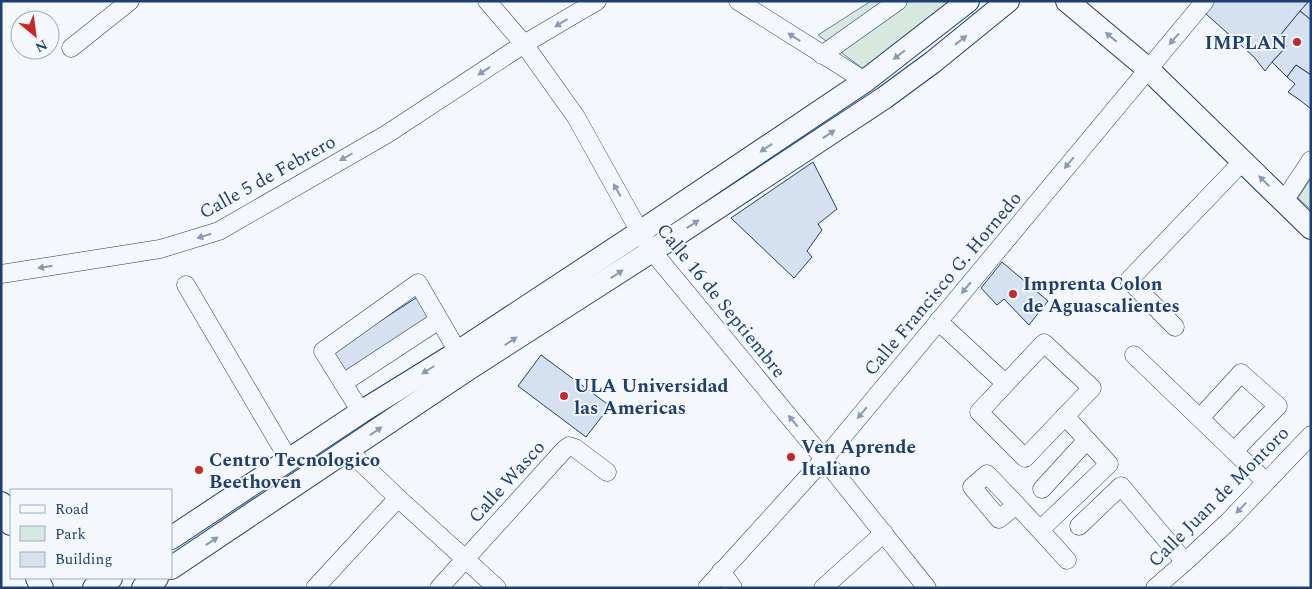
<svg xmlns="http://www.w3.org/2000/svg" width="1312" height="589" font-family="Spectral,serif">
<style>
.green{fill:#d7e8df;stroke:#687fa3}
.building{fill:#d5e0f0;stroke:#1d3f73}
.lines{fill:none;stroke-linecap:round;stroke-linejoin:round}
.minor-casing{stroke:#1d3f73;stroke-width:19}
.major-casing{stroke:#1d3f73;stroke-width:24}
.minor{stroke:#f4f7fb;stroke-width:18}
.major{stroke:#f4f7fb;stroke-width:22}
.oneway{fill:#889bb7}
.poi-dot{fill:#c62828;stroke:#f4f7fb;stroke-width:2}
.labels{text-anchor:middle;stroke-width:4;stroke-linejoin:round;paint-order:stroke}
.poi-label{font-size:19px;font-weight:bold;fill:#1d3f73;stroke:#f4f7fb;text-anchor:start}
.street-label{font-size:19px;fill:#1d3f73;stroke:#f4f7fb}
</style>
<rect width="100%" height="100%" fill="#f4f7fb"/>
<g class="green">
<path d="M871,1H954L866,71L818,35Z"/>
<path d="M1311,178V210L1298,198Z"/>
</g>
<g class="building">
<path d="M1215,1H1309L1278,38L1287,46L1272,62L1265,71L1254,57L1205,13Z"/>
<path d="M1309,1H1311V20L1300,11Z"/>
<path d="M1300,11L1311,20V75L1296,65L1287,77L1272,62L1287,46L1278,38Z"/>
<path d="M1296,65L1311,75V109L1301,101L1288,92L1295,84L1287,77Z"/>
<path d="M813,162L837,209L818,224L822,230L807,251L812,257L794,278L731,218Z"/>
<path d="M1002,262L1048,301L1029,325L1004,299L997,305L981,288Z"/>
<path d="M419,296L432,317L345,373L332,352Z"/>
<path d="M541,355L610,406L586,437L518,386Z"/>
</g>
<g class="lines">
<g class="minor-casing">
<g id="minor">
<path d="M487,1L524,44L576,117L640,232L652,251L824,459L927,588"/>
<path d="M738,1L865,81"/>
<path d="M71,48L130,1"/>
<path d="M822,55L898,1"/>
<path d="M1284,201L1311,160"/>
<path d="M1,274L160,249L219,231L387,134L524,44L597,1"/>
<path d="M186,285L289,460"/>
<path d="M938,321L1005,383"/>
<path d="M1175,327L1129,280L1243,161"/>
<path d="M1044,343L1092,388L1025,458L979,412Z"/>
<path d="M1134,355L1266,482"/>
<path d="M343,383L439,320"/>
<path d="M361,412L323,351L418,283L458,352"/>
<path d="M1200,418L1241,373L1278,406L1234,451"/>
<path d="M348,450L398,498L497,588"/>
<path d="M1042,489L1087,440"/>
<path d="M1016,505L999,519L972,487L987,474C1014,502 1041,531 1067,560"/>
<path d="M1079,526L1121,486L1185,562"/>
<path d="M1040,530L1109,464L1065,416"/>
<path d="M721,571L733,588"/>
<path d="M315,588L398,498"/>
<path d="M439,588L564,450L569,446L575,448L607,472"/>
<path d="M707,588L824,459L1205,1"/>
<path d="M823,588L884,533"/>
<path d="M1155,588L1185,562L1229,521L1311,435"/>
</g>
</g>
<g class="major-casing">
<g id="major">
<path d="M1067,1L1148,69L1311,228"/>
<path d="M1,503L11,524"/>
<path d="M171,538L361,412L458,352L640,232L865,81L968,1"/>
<path d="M171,568L468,369L652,251L884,98L933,62L1008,1"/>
<path d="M37,578L42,588"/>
<path d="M94,588L111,578"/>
<path d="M143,588L157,578"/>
</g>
</g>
<use href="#minor" class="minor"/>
<use href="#major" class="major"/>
</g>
<defs><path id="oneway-solid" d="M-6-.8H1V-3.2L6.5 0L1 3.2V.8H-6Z" transform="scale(1.25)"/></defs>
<g class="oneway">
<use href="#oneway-solid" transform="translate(561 23) rotate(149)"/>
<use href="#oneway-solid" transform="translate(794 37) rotate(-147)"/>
<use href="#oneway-solid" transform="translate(1111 37) rotate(-140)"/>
<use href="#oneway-solid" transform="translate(1174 39) rotate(131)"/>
<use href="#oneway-solid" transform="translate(961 40) rotate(-38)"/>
<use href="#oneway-solid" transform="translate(899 55) rotate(142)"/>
<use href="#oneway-solid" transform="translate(484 71) rotate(147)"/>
<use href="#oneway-solid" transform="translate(829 134) rotate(-33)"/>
<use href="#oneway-solid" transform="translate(766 148) rotate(146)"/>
<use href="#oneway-solid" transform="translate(346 157) rotate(150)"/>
<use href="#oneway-solid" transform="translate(1069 163) rotate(130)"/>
<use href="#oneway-solid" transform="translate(1264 181) rotate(-136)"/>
<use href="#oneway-solid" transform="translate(617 190) rotate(-119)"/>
<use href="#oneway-solid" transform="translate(693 224) rotate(-33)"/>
<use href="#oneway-solid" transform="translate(204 236) rotate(163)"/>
<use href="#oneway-solid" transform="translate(45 267) rotate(171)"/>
<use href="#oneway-solid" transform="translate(617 274) rotate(-33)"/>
<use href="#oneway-solid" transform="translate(966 288) rotate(130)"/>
<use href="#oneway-solid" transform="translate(511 341) rotate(-33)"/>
<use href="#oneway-solid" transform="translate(428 370) rotate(148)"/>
<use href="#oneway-solid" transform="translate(862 413) rotate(130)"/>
<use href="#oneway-solid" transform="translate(793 421) rotate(-130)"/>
<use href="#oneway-solid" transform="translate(376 431) rotate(-34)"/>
<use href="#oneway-solid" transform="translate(1241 508) rotate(134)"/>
<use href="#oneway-solid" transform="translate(212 541) rotate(-34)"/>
</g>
<g class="poi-dot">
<circle cx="1297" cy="42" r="5"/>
<circle cx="1013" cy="294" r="5"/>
<circle cx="564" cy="396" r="5"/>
<circle cx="791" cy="457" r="5"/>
<circle cx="199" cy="470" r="5"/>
</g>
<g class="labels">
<g class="poi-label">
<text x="1287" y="49" text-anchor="end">IMPLAN</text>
<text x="1023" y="290">Imprenta Colon<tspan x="1023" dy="22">de Aguascalientes</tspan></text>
<text x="574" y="392">ULA Universidad<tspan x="574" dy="22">las Americas</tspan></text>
<text x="801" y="453">Ven Aprende<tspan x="801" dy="22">Italiano</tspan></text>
<text x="209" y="466">Centro Tecnologico<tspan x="209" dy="22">Beethoven</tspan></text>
</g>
<g class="street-label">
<text transform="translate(267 176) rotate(-29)" y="7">Calle 5 de Febrero</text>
<text transform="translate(942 283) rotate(-50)" y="7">Calle Francisco G. Hornedo</text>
<text transform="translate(722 300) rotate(51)" y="7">Calle 16 de Septiembre</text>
<text transform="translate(506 481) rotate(-48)" y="7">Calle Wasco</text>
<text transform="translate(1218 496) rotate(-45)" y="7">Calle Juan de Montoro</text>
</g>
</g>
<rect width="1312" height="589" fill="none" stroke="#1d3f73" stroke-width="5"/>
<rect x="10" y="489" width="162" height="90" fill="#f4f7fb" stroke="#9eadc5"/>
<rect x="20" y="505" width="25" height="8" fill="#f4f7fb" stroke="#9eadc5"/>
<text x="55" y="514" font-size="15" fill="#1d3f73">Road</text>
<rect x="20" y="526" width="25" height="15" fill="#d7e8df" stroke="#9eadc5"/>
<text x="55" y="539" font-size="15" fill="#1d3f73">Park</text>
<rect x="20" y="552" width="25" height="15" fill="#d5e0f0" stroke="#9eadc5"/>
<text x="55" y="564" font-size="15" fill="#1d3f73">Building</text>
<g transform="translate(35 35) rotate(151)"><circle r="24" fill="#f4f7fb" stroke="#9eadc5"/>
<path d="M0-4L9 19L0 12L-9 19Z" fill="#c62828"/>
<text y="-8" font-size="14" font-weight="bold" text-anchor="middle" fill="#1d3f73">N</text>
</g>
</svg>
